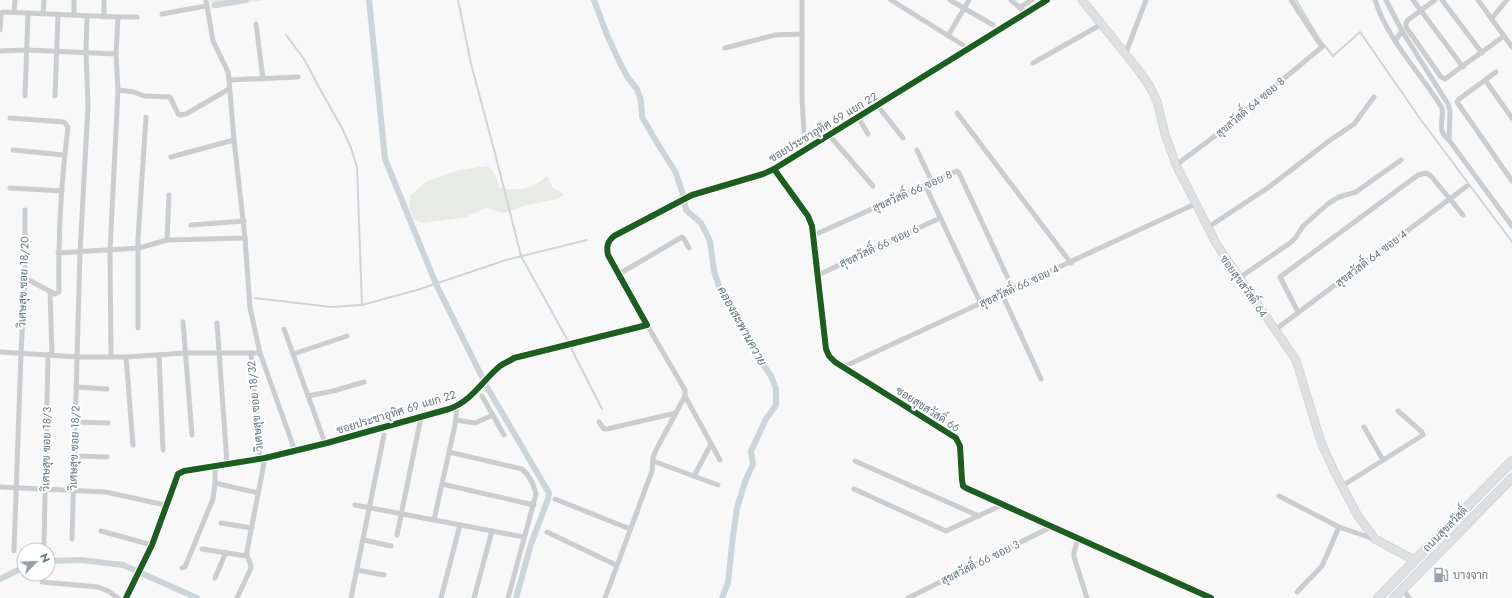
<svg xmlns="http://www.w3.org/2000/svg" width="1512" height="598" font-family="Jost,Sarabun,sans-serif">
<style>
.green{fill:#e7eae5}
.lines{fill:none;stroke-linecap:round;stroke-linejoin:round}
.stream{stroke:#cdd5d8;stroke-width:2}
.canal{stroke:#cdd5d8;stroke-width:6}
.secondary-casing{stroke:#d4d5d6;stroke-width:9}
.primary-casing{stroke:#d4d5d6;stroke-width:10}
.street{stroke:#cbcdce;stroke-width:5}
.secondary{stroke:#dfe0e1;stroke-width:7}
.primary{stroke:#dfe0e1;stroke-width:8}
.cycleway-casing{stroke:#fff;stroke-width:8}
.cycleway{stroke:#1b5e20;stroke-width:6}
.labels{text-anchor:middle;stroke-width:4;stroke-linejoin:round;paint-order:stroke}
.street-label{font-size:11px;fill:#657681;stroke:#fff}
.poi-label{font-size:11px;fill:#657681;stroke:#fff;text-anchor:start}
.water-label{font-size:12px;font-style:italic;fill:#5f757c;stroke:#fff}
</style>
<rect width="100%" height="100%" fill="#f8f8f8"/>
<g class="green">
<path d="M210,0H264L211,9Z"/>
<path d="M488,166L494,173L500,188C521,191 530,190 547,176L553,188L564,194L558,199L527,205L503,213L486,208L466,217L424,223L414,220L409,206L411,195L427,181L459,170Z"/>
</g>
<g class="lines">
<g class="stream">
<path d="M458,0L471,64L496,157L521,256L567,339"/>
<path d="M1296,0L1320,40L1333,56L1360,32L1421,120L1512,242"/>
<path d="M286,35L304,59L321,91L342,128L351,148L357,167L362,305"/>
<path d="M255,298L331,307L362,305L417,290L506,260L587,240"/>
<path d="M571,348L602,409"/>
</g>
<g class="canal">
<path d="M369,0L385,159L436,284L482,377"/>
<path d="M594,0L607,35L620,63L628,78L637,89L641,101L642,117L659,146L675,171L682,191L686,210L701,223L710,241L714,271L719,286L742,323L756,354L771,376L776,389V405L766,419L751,451L753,464L745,482L737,508L733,536L728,583L722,598"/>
<path d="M215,5L246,0"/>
<path d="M487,387L549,493L548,499L531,544L516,598"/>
<path d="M48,561L81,560L123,565L197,598"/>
<path d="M0,579L24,567"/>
</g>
<g class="secondary-casing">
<path id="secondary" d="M1082,0L1136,67L1149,85L1157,101L1165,134L1176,165L1217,245L1296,360L1321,442L1335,473L1358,516L1375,539L1414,560"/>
</g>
<g class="primary-casing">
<g id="primary">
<path d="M1378,598L1512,461"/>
<path d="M1394,598L1512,478"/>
</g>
</g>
<g class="street">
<path d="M206,0L213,41L228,72L229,80L234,140L245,238L250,308L260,353L295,451"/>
<path d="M802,0V99L805,149"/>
<path d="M891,0L963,45"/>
<path d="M950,0L993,25"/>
<path d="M1011,0L1026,13"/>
<path d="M1375,0C1388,41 1420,72 1442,108C1444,122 1436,130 1449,140L1512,226"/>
<path d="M1386,0L1402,31L1448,104L1450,111L1449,140"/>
<path d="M1413,0L1463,67"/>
<path d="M1435,0L1408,20L1406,23V27L1441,77L1445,79L1449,76L1504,36"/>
<path d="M1442,0L1482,53"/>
<path d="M1478,0L1512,47"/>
<path d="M1020,7L1032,0"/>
<path d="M14,12L15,0"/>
<path d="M43,14L44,0"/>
<path d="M162,14L206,6"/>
<path d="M74,15V0"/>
<path d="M104,17V0"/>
<path d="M118,17H137"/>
<path d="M1492,18L1507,0"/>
<path d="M256,24L263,79"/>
<path d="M0,30L1,13L3,12L118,17L116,54L118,90L110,251L111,357"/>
<path d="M948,36L969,0"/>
<path d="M1395,41L1402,31"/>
<path d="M725,48L775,35L802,34"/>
<path d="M0,51L27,50L116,54"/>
<path d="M1125,55L1146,0"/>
<path d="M1033,63L1102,24"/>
<path d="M1496,72L1458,100L1457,102L1512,181"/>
<path d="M229,80L298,77"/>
<path d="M1485,80L1512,118"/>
<path d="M118,90L134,92L144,96L170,97L178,114L180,115L186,114L229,89"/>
<path d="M25,96L28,13"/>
<path d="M55,96L58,15"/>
<path d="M877,105L903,138"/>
<path d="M957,113L1071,263"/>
<path d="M858,117L868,134"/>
<path d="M10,118L64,122L68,127C61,182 58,237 59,292L55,294L25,278"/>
<path d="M829,135L873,186"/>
<path d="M13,150L64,155"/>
<path d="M917,150L932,182"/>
<path d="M171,157L234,140"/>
<path d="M1176,165L1211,139L1322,47L1291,0"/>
<path d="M774,169L808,216L812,226L826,349L829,356L835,362L956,438L960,446L962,480L963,486L966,488L1211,598"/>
<path d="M925,185L981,304"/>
<path d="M10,188L62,191"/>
<path d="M191,225L244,221"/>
<path d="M1207,228L1269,187L1329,141L1354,124L1374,97"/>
<path d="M814,235L957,171L959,173L1013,289"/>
<path d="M167,240L169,195"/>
<path d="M58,253L139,248L167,240L245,238"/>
<path d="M619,274L682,237L684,239L689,248"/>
<path d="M818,275L940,218"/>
<path d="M1239,278L1290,243L1296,237L1303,226L1329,203L1339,197L1356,192L1401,160"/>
<path d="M50,291L52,354"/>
<path d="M1002,294L1041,379"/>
<path d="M1298,312L1280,277L1418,175L1426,173L1431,176L1463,215"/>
<path d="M183,322L192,435"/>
<path d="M217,323L227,464"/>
<path d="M138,328V238L146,117"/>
<path d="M284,329L325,443"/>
<path d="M1275,330L1467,186"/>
<path d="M0,352L78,357H126L186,353H260"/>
<path d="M251,353L260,459"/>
<path d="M293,354L347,336"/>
<path d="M159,355L163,450"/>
<path d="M126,357L133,445"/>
<path d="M843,367L1195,204"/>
<path d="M76,387L107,389"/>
<path d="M308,396L333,391L364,382"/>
<path d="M482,396L504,435"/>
<path d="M685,396L720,460"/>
<path d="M456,420L475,423L493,415"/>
<path d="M75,422L108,423"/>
<path d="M599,422L604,429H607L676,413"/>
<path d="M1364,427L1383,460"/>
<path d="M449,452L522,469C530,476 533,483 536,494L508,598"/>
<path d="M74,456L107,457"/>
<path d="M653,461L718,485"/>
<path d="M855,461L979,516"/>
<path d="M694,476L711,444"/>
<path d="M215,483L258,493"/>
<path d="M442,484L534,505"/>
<path d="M1342,486L1423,435L1422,432L1398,411"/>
<path d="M0,487L106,492L165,505"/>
<path d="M854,489L946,531L1002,505"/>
<path d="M1279,496L1339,527"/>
<path d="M555,499L630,529"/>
<path d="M355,505L524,537"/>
<path d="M434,520L455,425L457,406"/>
<path d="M221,523L252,528"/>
<path d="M101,531L152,545"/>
<path d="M547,532L616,565"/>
<path d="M397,535L421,417"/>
<path d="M72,539L80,252L88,106L86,53L87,16"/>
<path d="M1078,539L1074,552V557L1087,598"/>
<path d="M364,540L391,546"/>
<path d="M44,543L48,354"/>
<path d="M202,549L246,556"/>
<path d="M14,551L21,353L25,278V210"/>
<path d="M182,568L185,567L213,499L215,483V466"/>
<path d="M357,570L384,575"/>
<path d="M215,578L226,552"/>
<path d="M42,582L98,587L108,591L118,598"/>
<path d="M1403,589L1409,598"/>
<path d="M1297,592L1322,566L1339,527L1374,539"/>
<path d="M126,598L152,545L178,474L184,471L265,458L327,443L449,409C471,402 483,380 500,366C504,363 510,361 514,358L647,325L608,255C606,246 608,241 614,236L692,195L763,174L774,169L1047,0"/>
<path d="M237,598L251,568C251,561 246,558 247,551L265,458"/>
<path d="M351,598L384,435"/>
<path d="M441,598L460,525"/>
<path d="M474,598L492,531"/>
<path d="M605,598L652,471L653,458L656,450L685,396V390L647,325"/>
<path d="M908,598L1051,527"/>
</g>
<use href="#secondary" class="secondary"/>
<use href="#primary" class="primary"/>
<g class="cycleway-casing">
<g id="cycleway">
<path d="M774,169L808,216L812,226L826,349L829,356L835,362L956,438L960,446L962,480L963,486L966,488L1211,598"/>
<path d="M126,598L152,545L178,474L184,471L265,458L327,443L449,409C471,402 483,380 500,366C504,363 510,361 514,358L647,325L608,255C606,246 608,241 614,236L692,195L763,174L774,169L1047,0"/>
</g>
</g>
<use href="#cycleway" class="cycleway"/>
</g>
<defs>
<g id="fuel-bare" transform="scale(1.2)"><path d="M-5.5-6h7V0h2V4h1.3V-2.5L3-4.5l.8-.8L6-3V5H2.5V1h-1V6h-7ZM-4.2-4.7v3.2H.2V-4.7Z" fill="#98a4ab" stroke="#fff" stroke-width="2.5" paint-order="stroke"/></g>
</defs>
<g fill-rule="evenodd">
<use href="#fuel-bare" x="1441" y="575"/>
</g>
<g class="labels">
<g class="street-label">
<text transform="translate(1250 107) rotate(-40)" y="4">สุขสวัสดิ์ 64 ซอย 8</text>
<text transform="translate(823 127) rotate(-31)" y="4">ซอยประชาอุทิศ 69 แยก 22</text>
<text transform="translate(912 191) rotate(-24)" y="4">สุขสวัสดิ์ 66 ซอย 8</text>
<text transform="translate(879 246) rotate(-25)" y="4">สุขสวัสดิ์ 66 ซอย 6</text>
<text transform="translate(1371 258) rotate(-37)" y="4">สุขสวัสดิ์ 64 ซอย 4</text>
<text transform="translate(23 282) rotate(-88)" y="4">วิเศษสุข ซอย 18/20</text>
<text transform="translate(1019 286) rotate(-25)" y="4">สุขสวัสดิ์ 66 ซอย 4</text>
<text transform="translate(1244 286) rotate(55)" y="4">ซอยสุขสวัสดิ์ 64</text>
<text transform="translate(255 406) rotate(-95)" y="4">วิเศษสุข ซอย 18/32</text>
<text transform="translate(928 409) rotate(33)" y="4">ซอยสุขสวัสดิ์ 66</text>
<text transform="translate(396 412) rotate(-17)" y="4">ซอยประชาอุทิศ 69 แยก 22</text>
<text transform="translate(74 448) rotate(-88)" y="4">วิเศษสุข ซอย 18/2</text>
<text transform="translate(46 449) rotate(-89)" y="4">วิเศษสุข ซอย 18/3</text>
<text transform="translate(1445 529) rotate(-45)" y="4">ถนนสุขสวัสดิ์</text>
<text transform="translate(980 562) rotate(-26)" y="4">สุขสวัสดิ์ 66 ซอย 3</text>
</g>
<g class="poi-label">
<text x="1453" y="579">บางจาก</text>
</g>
<g class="water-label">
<text transform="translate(742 326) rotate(61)" y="4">คลองสะพานควาย</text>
</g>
</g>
<g transform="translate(36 562) rotate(66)"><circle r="19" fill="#ffffff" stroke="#c1c8cd"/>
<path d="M0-3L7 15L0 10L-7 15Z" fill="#98a4ab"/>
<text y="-6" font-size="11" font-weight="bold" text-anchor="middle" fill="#657681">N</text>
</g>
</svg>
